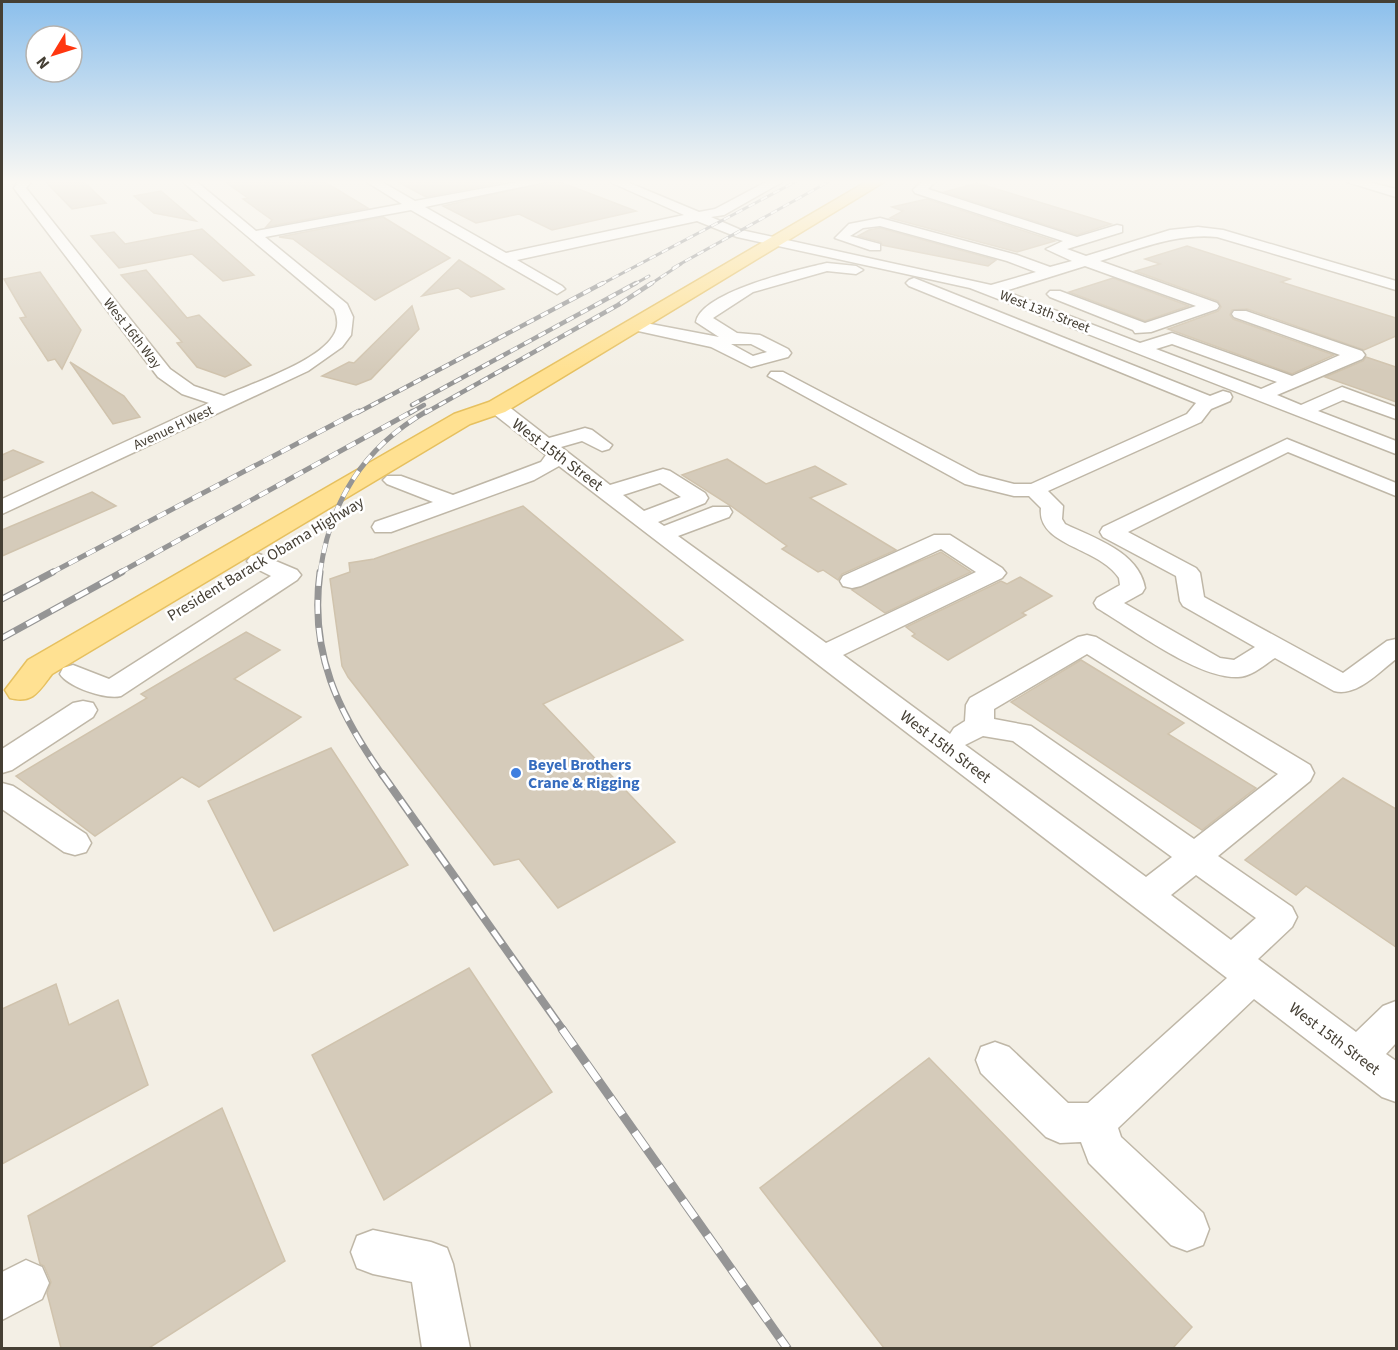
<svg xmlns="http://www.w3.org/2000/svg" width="1398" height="1350" font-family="'Source Sans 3',sans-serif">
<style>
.building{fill:#d5cbba;stroke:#d0c3ad;stroke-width:1.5}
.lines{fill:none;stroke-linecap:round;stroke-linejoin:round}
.minor-casing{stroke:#bfb7a7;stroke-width:3}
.major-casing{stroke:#e6c05f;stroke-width:3}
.minor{fill:#fff;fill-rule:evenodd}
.major{fill:#ffe192;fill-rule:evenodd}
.rail-far5-casing{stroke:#959595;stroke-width:3}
.rail-far4-casing{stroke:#959595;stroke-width:4.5}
.rail-far3-casing{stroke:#959595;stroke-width:5}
.rail-far2-casing{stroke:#959595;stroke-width:7}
.rail-far1-casing{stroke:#959595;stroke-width:8}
.rail-casing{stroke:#959595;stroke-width:9}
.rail-far5{stroke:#fff;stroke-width:2;stroke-dasharray:7;stroke-linecap:butt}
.rail-far4{stroke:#fff;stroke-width:3;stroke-dasharray:8;stroke-linecap:butt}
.rail-far3{stroke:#fff;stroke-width:4;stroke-dasharray:10;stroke-linecap:butt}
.rail-far2{stroke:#fff;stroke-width:4.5;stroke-dasharray:14;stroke-linecap:butt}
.rail-far1{stroke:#fff;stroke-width:5;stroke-dasharray:16;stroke-linecap:butt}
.rail{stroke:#fff;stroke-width:7;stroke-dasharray:21;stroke-linecap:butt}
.shop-dot{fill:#3f7fe0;stroke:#fff;stroke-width:2}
.labels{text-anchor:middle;stroke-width:5;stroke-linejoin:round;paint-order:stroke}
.far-street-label{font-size:14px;fill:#453f34;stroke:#fff}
.street-label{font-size:16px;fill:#453f34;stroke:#fff}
.shop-label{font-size:16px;font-weight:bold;fill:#366cbe;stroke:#fff;text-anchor:start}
</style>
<rect width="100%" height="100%" fill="#f3efe5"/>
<g class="building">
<path d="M46,182L85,183L106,203L72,209Z"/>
<path d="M225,182H325L368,208L266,227L272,220L243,199L248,198Z"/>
<path d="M398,182H504L426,197Z"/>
<path d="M547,182H560L636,211L552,230L519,214L476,223L443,206Z"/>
<path d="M977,183L1111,224L1077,235L944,192Z"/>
<path d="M161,191L196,221L154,213L134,196Z"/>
<path d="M927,199L1055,241L1017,252L890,218L903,211L892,207Z"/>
<path d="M383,217L450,258L375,300L293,239L279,237Z"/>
<path d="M880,228L996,260L988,266L882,245L881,242L858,236L869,230Z"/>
<path d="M202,229L254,275L223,281L192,254L119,268L91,236L114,232L125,244Z"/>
<path d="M1187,246L1290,279L1281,282L1396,318V336L1364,350L1247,309L1232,310L1230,315L1233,319L1334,355L1292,374L1168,329L1218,311L1221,307L1218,301L1135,271L1160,264L1145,259Z"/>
<path d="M459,260L488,278L504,289L471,297L458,288L422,296Z"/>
<path d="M146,270L187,318L199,315L251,365L225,377L197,367L177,343L182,342L121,275Z"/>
<path d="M40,272L81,330L62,369L55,359L48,361L20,318L26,317L4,279Z"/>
<path d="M1113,278L1189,306L1145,321L1069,292Z"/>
<path d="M412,306L419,329L371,379L356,385L322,376L349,362L354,363Z"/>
<path d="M1366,357L1396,367V402L1325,377L1363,361Z"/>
<path d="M70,362L124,396L140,417L113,424Z"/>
<path d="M13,450L43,462L2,481V455Z"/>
<path d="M727,459L766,484L815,466L846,484L810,498L896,550L842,574L838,580L823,570L818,572L782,549L787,546L731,506L682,475Z"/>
<path d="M92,492L116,506L2,556V530Z"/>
<path d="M523,506L683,640L543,704L675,842L558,908L519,859L494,865L348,677L342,666L330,579L350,572L349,563L374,559Z"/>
<path d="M941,552L971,572L885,613L852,590Z"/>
<path d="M1020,577L1052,596L1022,613L1026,615L948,660L912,636L915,634L906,627L1001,581L1007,584Z"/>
<path d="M246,632L280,650L234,679L301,717L199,787L182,777L95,836L16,776L147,698L141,694Z"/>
<path d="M1081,660L1184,723L1168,734L1256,788L1202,830L1011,702Z"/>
<path d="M331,748L408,865L274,931L208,801Z"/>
<path d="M1343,778L1396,809V947L1306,886L1296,895L1245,860Z"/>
<path d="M469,968L552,1092L384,1200L312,1055Z"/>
<path d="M56,984L69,1025L118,1000L148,1085L2,1164V1009Z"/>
<path d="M929,1058L1192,1327L1173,1348H884L760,1188Z"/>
<path d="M222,1108L285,1261L149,1348H61L47,1293L51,1282L44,1266L40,1264L28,1216Z"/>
</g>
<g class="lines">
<g class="minor-casing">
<g id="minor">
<path d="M18,182H31L26,188L170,369L194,386L224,396C253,383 317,362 333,336C339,327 338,318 334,309L183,182H197L256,231L402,204L367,182H382L415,201L518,182H545L425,207L506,253L684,215L610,182H627L699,212L715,209L766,182H782L724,215L711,217L741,230L991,285L1036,272L1007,261L880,226L863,228L850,236L880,244V250H870L835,238L849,224L880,218L1017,255L1050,267L1072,261L1046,249L1063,241L915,193L913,190L921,182H935L928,189L1077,237L1117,225L1122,226V232L1067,249L1086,256L1170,230L1198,227L1223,230L1396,281V290L1217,237C1176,233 1139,249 1100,261L1217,303L1219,306L1217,309L1151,332L1135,333L1133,330L1050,297L1047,294L1050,291H1060L1145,323L1196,306L1085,266L1005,291L1140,343L1172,333L1292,376L1340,355L1234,317L1232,314L1234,311H1246L1362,351L1365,355L1362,359L1277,395L1301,405L1342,387L1396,407V419L1343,400L1318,411L1396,441V454L970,288L737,237L697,221L517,260L562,286L565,289L557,294L411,210L265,237L347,304L353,317L351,335L342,347L308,371L2,514V499L209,403L182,394L158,377L16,191L14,188ZM1172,344L1277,382L1261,389L1156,349Z"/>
<path d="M1347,182H1368L1396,189V197Z"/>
<path d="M827,263L856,266L863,270L856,274L827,271L753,292L713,318L737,333L760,335L788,349L791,353L788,357L751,367L711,347L629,329L627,326L635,321L719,337L696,322C701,292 800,269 827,263ZM731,344H751L767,352L753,356Z"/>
<path d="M914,278L1210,396L1223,391L1230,393L1232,397L1230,401L1211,409L1201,422L1048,491L1063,506L1062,519L1065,524C1094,538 1139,552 1145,588L1142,593L1124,603L1220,658L1234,660L1255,647L1183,606L1180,601L1176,576L1103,537L1100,532L1103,527L1287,439L1396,483V496L1288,452L1128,532L1196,568L1200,573L1204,597L1343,673L1387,641L1396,639V659C1379,672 1357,697 1334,691L1275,658C1264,665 1251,677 1238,677C1198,679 1133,629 1097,608L1094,603L1097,598L1120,585L1119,578C1099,547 1037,546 1041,508L1029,496H1014L965,484L768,376L771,372H783L979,475L1014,484H1031L1187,414L1196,403L909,286L906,283L909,280Z"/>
<path d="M497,401L504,403L549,438L585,428L592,430L612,445L609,449L602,451L582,441L561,447L610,485L663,469L670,471L705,493L708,498L705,503L658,522L664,526L713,507H729L732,512L729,517L678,536L826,643L976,572L941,549L861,586L852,588L843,586L840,581L843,576L934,535H950L1002,568L1006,573L1002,578L843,655L950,734L954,728L965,721L966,705L970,698L1078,637L1087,635L1096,637L1310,765L1314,773L1310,781L1218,856L1292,907L1297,917L1292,927L1258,959L1356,1032L1383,1006L1396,1001V1043L1386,1054L1396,1061V1102L1382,1097L1254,999L1118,1128L1121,1137L1203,1213L1209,1229L1203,1245L1187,1251L1171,1245L1089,1163L1081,1142L1060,1143L1046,1137L981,1073L976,1060L981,1047L995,1042L1009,1047L1068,1103H1088L1227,978L559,466L534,480L391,532H375L372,527L375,522L433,502L387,484L383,480L387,476H401L453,495L541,462L546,455L490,411L488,407ZM660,483L681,497L644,511L623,495ZM1087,654L1278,774L1194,839L1031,726L994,719V709ZM983,736L1013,741L1172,857L1146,877L965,745ZM1196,875L1256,918L1231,940L1171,895Z"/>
<path d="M259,554L297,570L301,575L297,580L121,696C106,700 68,687 60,674L63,668L73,665L109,679L271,576L251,566L247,561L251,556Z"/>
<path d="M83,701L93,703L97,710L93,717L12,770L2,773V749L73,703Z"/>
<path d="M2,783L13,786L86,834L91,843L86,852L75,855L64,852L2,809Z"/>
<path d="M373,1230L431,1242L447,1248L453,1264L470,1348H422L412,1282L373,1274L357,1268L351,1252L357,1236Z"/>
<path d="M26,1260L42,1267L49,1283L42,1299L2,1320V1272Z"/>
</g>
</g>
<g class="major-casing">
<path id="major" d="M866,182H884L505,412L470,424L52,674C39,691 33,704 10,698L5,690L28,660L454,414L489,402Z"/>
</g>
<use href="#minor" class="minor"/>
<use href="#major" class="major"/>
<g class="rail-far5-casing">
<g id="rail-far5">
<path d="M673,268L828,182"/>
<path d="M600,285L795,182"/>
<path d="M633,285L649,276"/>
<path d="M649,285L681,264"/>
</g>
</g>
<g class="rail-far4-casing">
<g id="rail-far4">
<path d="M412,405L636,283"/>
<path d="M357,413L603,283"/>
<path d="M410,413L424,405"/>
<path d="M425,413L618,305L652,283"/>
</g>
</g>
<g class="rail-far3-casing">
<g id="rail-far3">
<path d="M51,573L359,411"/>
<path d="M119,573L413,411"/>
<path d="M320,573C330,501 363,448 427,411"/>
</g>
</g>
<g class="rail-far2-casing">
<g id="rail-far2">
<path d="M320,572C309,653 338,712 383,776"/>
<path d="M2,599L53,572"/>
<path d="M2,638L122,572"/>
</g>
</g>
<g class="rail-far1-casing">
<path id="rail-far1" d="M382,774L563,1030"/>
</g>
<g class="rail-casing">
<path id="rail" d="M562,1029L787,1348"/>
</g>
<use href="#rail-far5" class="rail-far5"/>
<use href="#rail-far4" class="rail-far4"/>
<use href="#rail-far3" class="rail-far3"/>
<use href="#rail-far2" class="rail-far2"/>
<use href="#rail-far1" class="rail-far1"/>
<use href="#rail" class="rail"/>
</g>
<linearGradient id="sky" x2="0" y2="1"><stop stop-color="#8bbfec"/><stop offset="0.49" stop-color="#faf8f3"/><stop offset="1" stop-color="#faf8f3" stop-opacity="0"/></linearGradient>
<rect width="1398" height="371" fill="url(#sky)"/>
<circle class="shop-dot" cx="516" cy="773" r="6"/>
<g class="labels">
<g class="far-street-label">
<text transform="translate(1045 311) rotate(21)" y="5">West 13th Street</text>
<text transform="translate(133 333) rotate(52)" y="5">West 16th Way</text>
<text transform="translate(173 427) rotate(-25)" y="5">Avenue H West</text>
</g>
<g class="street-label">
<text transform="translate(558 454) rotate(37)" y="6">West 15th Street</text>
<text transform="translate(265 558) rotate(-31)" y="6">President Barack Obama Highway</text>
<text transform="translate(946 746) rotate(37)" y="6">West 15th Street</text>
<text transform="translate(1335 1038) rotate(37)" y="6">West 15th Street</text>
</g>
<g class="shop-label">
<text x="528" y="770">Beyel Brothers<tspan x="528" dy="18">Crane &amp; Rigging</tspan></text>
</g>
</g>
<rect width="1398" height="1350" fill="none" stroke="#453f34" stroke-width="6"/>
<g transform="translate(54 54) rotate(232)"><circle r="28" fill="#ffffff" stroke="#b5b2ae" stroke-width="1.5"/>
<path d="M0-4.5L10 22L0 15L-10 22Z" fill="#ff3710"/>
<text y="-9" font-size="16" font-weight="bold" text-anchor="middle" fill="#453f34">N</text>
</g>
</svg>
